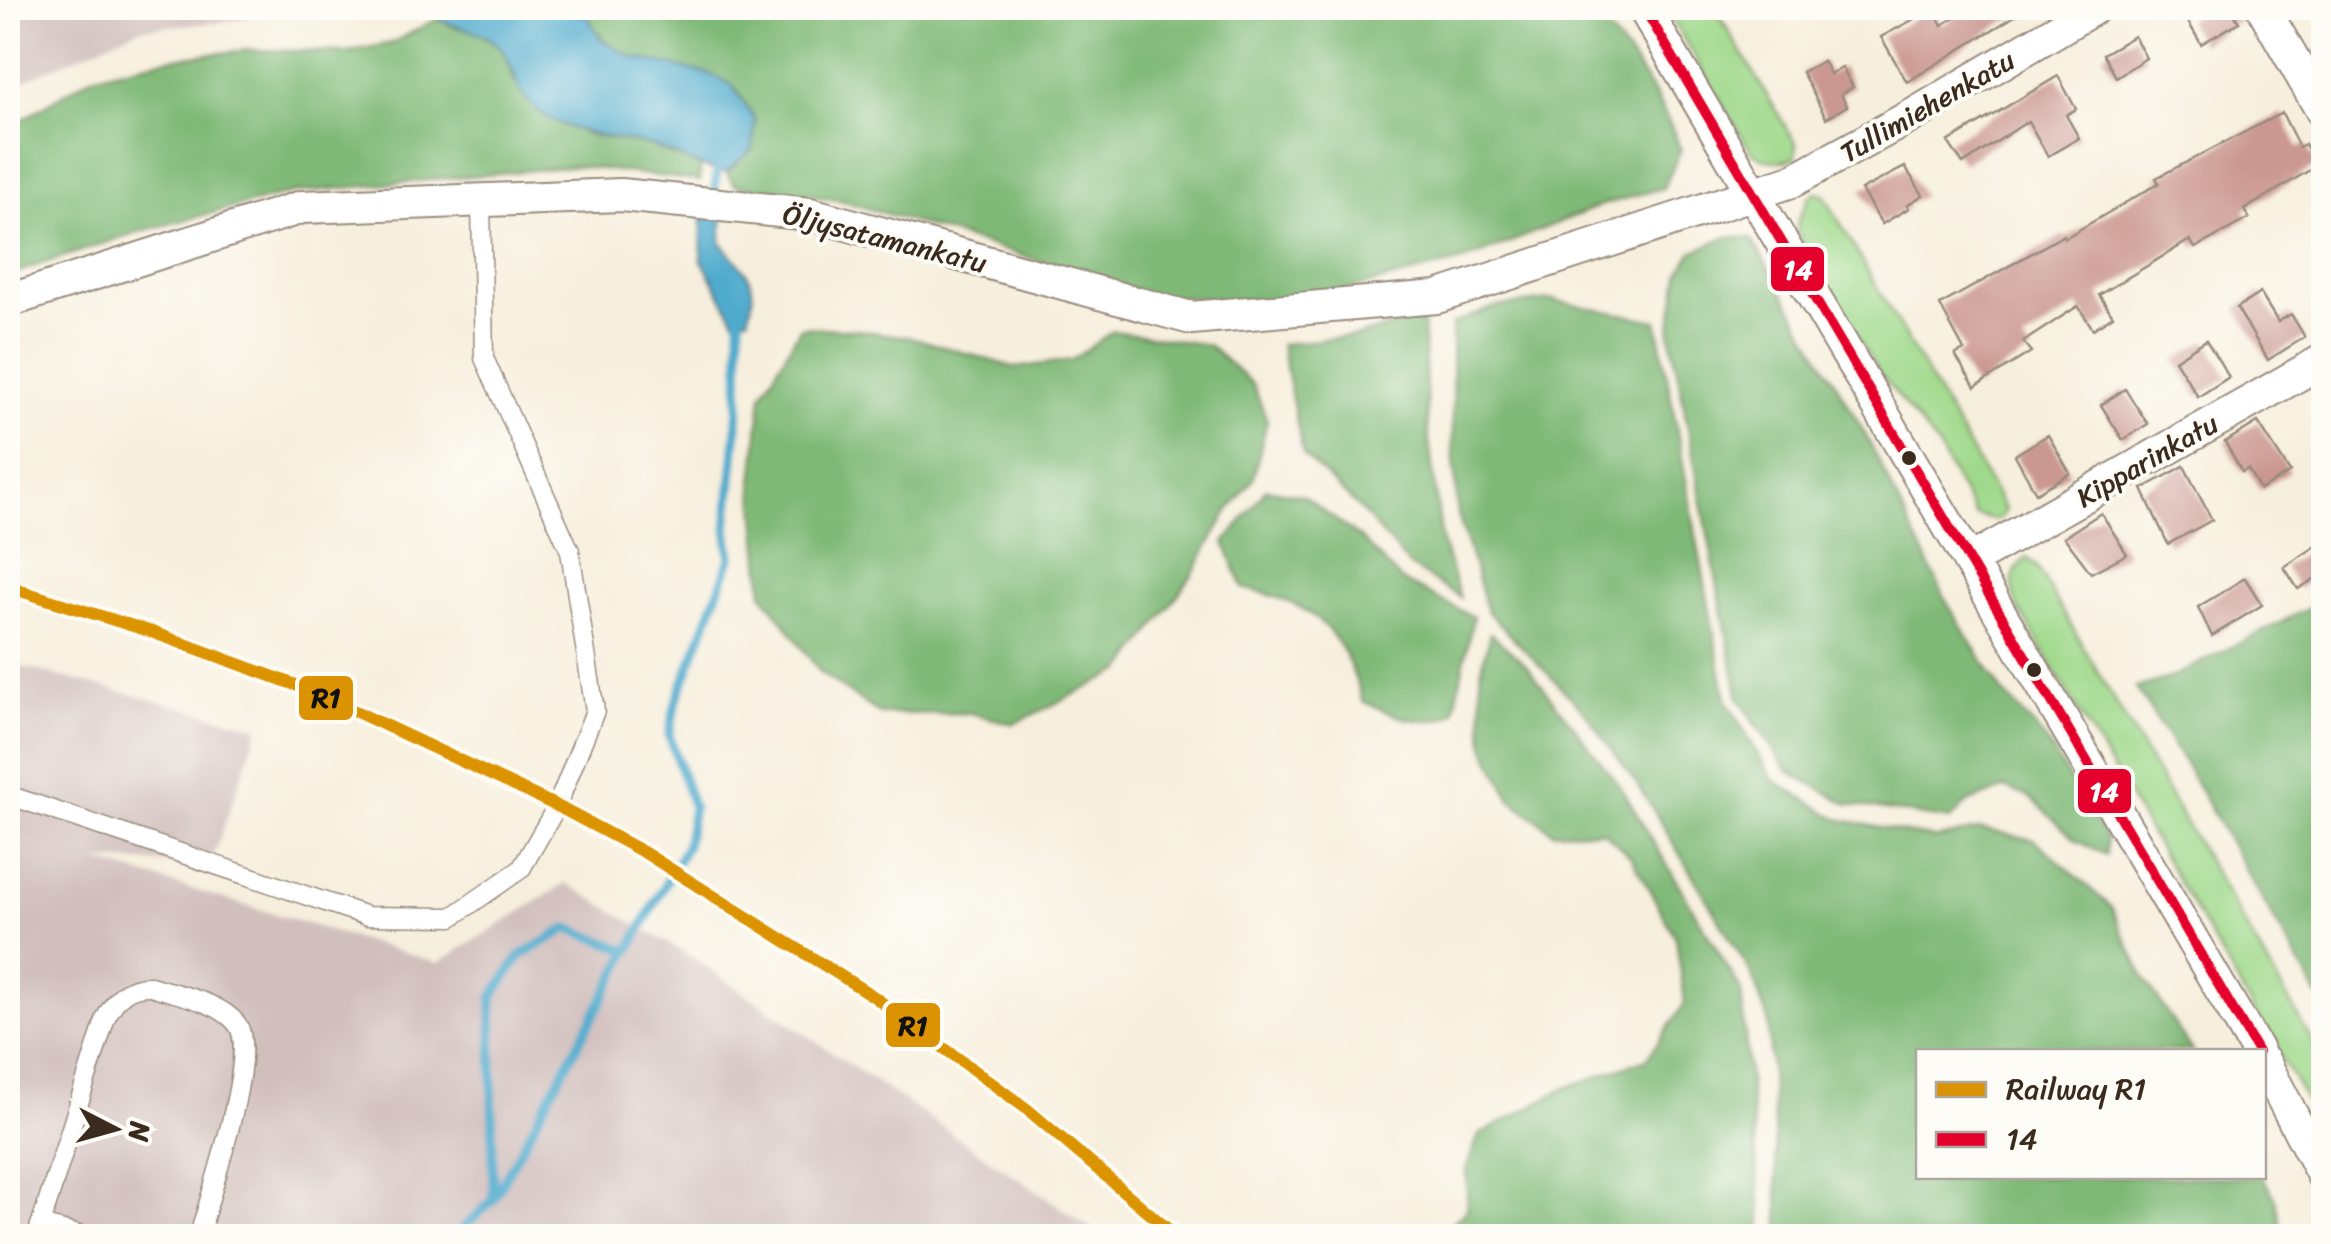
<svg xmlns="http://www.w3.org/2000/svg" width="2331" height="1244" font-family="Sriracha,sans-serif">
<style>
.industrial{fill:#d1bfbd}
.green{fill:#9fd98b;stroke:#6d8254;stroke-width:2.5}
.forest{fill:#7fb977;stroke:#5d724a;stroke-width:2.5}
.water{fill:#4fabcd;stroke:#456a76;stroke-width:2.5}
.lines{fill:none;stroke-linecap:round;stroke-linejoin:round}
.stream{stroke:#4fabcd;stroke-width:9}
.building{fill:#cb9791}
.service-casing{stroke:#998c7e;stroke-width:21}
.minor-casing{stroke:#998c7e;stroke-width:36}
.service{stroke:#fff;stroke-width:18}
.minor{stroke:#fff;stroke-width:32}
.bus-1-casing{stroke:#fdfcf7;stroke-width:18}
.bus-1{stroke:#e4002b;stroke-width:10}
.rail-1-casing{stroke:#fdfcf7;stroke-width:20}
.rail-1{stroke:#db9304;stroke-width:12}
.bus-dot{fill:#3b2a1e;stroke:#fdfcf7;stroke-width:4}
.labels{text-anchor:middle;stroke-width:8;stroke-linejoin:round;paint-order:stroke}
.street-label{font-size:28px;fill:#3b2a1e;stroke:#fdfcf7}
.line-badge{stroke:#fdfcf7;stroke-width:4}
.badge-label{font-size:28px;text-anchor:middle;font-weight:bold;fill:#fff}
.pale-badge-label{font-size:28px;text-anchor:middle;font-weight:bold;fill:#111}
</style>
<rect width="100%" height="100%" fill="#fdfcf7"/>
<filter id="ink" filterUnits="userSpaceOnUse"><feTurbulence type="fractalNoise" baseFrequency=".01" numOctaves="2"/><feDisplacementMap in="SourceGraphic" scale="20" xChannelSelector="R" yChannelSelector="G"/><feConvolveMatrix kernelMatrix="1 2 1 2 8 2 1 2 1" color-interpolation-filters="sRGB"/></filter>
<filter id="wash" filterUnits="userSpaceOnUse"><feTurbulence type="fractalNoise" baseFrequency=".0048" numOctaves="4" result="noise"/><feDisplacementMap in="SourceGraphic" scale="40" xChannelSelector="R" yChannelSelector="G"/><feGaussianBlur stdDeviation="2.25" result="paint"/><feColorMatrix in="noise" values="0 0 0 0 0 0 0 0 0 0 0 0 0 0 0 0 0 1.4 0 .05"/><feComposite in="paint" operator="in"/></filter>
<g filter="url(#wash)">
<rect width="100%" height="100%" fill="#f7efdd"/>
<g class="industrial">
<path d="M8,8H296L218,23L141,28L8,88Z"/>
<path d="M8,663L259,727L210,865L94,860L438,963L566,883L696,960L1103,1236H8Z"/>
</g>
<g class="green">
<path d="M1665,8H1715L1796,144L1795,158C1778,164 1764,162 1750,150Z"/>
<path d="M1816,192L1824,195L2005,510L2001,518L1995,520L1975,515L1937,446L1878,371L1808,255L1797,232L1798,220L1809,197Z"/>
<path d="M2027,558L2037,567L2323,1060V1129L2017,606C2010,587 2010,572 2027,558Z"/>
</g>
<g class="forest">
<path d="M573,8H1584C1627,43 1661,99 1681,150L1663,188L1602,205L1466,260L1295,303L1153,296L844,201L735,185L726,172L737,165L755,120C749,110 742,96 734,88C715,68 656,66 630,56C597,43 599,25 573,8Z"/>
<path d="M437,19L454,27L475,30L502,48L514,80L584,134L648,145L700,166V181L576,166L292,193L141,231L8,275V129L93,76L166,59L248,50L347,52L392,43Z"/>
<path d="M1726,237L1751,238L1868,439L1950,608L2002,691L2045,739L2106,837V855L2076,840L2028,796L2005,788L1967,803L1950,820L1848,804L1788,771L1739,699L1670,333L1679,275L1692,252Z"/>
<path d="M1550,300L1657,321L1726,699L1773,780L1838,819L1935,839L1981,829L2035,840L2111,907L2144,978L2192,1051L1918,1052V1176L2263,1177L2276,1200L2283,1236H1780L1768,1020L1751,973L1642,791L1584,711L1487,611L1458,514L1453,448L1452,324L1495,307Z"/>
<path d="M1423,317L1428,433L1442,543L1460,597L1410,566L1361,510L1303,454L1281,344L1357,336Z"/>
<path d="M801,327L858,330L914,338L1016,368L1072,360L1113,331L1208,345L1253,385L1267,420L1253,479L1227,513L1192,575L1123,670L1014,724L970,713L880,714L821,673L763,594L753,482L762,395Z"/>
<path d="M1266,489L1304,496L1361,539L1401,580L1473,617L1454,713C1423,730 1393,715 1362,701C1343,630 1315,603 1243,588L1225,543Z"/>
<path d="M2323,601V1005L2183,761L2136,688L2172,677Z"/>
<path d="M1490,633L1526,665L1622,789L1741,990L1763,1236H1440L1467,1209V1167L1479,1135L1567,1087L1647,1059L1685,1003L1676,938L1632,858L1603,831L1553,832L1511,800L1484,745L1480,675Z"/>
</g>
<g class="water">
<path d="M441,8H573L589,18L601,40L632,57L711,74L732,85L755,120L753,149L726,172C701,169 679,155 654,147C615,135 573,137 538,111C515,95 514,61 499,46C482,29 458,29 437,19Z"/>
<path d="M702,214L723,216L721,242C745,273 761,277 748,318L735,320L701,259Z"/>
</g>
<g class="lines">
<g class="stream">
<path d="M715,189L717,171"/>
<path d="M493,1196L492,998L520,956L568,928L627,950"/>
<path d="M461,1236L464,1227L493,1200L686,846L693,808L669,735L676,702L731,558L727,528L739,408L740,319"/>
</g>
</g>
<g id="blocks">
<g class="building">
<path d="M1971,8H2028L1907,82L1881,37L1933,9L1942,25Z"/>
<path d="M2209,8H2230L2239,22L2201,44L2187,20Z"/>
<path d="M2134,36L2146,58L2116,77L2103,54Z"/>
<path d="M1823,61L1830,74L1842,67L1853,87L1841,94L1847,106L1826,118L1802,72Z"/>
<path d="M2058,76L2076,109L2066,115L2079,138L2048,156L2028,121L1963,164L1948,142Z"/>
<path d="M2282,113L2299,147L2305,144L2318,165L2244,210L2249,218L2195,248L2190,240L2099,295L2113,316L2093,329L2078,306L2023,342L2031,352L1975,387L1955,355L1964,350L1940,305L2064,235L2065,238L2159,183L2156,178Z"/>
<path d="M1905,167L1923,195L1907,205L1909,208L1882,224L1861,190Z"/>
<path d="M2260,293L2278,322L2291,314L2305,337L2268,360L2237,308Z"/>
<path d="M2206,340L2229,377L2198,397L2175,360Z"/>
<path d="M2125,389L2148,424L2123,440L2101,405Z"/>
<path d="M2258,422L2290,472L2260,490L2248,469L2242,472L2225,442Z"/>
<path d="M2048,435L2070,473L2036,493L2015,455Z"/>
<path d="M2184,466L2212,520L2168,544L2142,489Z"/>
<path d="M2101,513L2127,554L2091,573L2064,537Z"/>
<path d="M2324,541V573L2298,589L2284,567Z"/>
<path d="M2245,578L2262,605L2212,636L2198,607Z"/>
</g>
</g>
</g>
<g filter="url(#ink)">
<use href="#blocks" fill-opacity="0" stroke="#998c7e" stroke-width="2.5"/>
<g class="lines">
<g class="service-casing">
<g id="service">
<path d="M8,795L367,916L452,917L521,869L557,806L595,711L570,551L484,358L481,202"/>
<path d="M40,1225L82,1236"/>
<path d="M37,1236L106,1017C117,997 127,985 151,986C177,995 219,1001 237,1024C259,1052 209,1198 199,1236"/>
</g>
</g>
<g class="minor-casing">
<g id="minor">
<path d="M1644,8L2258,1052"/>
<path d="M2263,8L2324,114"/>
<path d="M8,301L302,207L621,195L810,214L1191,318L1437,297L1792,181L1917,113L2094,8"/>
<path d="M1971,560L2324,360"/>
<path d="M2264,1062L2324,1177"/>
</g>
</g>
<use href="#service" class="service"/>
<use href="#minor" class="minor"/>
<g class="bus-1-casing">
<path id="bus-1" d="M1644,8L2258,1052"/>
</g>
<use href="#bus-1" class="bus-1"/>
<g class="rail-1-casing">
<path id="rail-1" d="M8,587L149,631L312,691L557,806L645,853L873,996L1027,1109L1176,1236"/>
</g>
<use href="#rail-1" class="rail-1"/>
</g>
</g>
<g class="bus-dot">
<circle cx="1909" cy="458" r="9"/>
<circle cx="2034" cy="670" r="9"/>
</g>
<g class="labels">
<g class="street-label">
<text transform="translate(1927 106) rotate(-30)" y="10">Tullimiehenkatu</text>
<text transform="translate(885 238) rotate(14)" y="10">Öljysatamankatu</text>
<text transform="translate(2147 460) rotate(-30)" y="10">Kipparinkatu</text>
</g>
</g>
<g class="line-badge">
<rect x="1769" y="245" width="57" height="48" rx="10" fill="#e4002b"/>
<rect x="297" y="674" width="58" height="48" rx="10" fill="#db9304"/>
<rect x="2076" y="767" width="57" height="48" rx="10" fill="#e4002b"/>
<rect x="884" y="1001" width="58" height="48" rx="10" fill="#db9304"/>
</g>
<g class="badge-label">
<text x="1798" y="279">14</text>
<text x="2104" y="801">14</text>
</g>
<g class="pale-badge-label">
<text x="326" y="707">R1</text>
<text x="913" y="1035">R1</text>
</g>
<rect width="2331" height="1244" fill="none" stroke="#fdfcf7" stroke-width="40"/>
<rect x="1916" y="1049" width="350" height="130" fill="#fdfcf7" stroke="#afa8a0" stroke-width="2.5"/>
<rect x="1936" y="1082" width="50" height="15" fill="#db9304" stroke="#afa8a0" stroke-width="2.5"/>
<text x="2006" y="1099" font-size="30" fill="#3b2a1e">Railway R1</text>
<rect x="1936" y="1132" width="50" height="15" fill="#e4002b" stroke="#afa8a0" stroke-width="2.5"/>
<text x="2006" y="1149" font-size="30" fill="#3b2a1e">14</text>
<g transform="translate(115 1129) rotate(96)" stroke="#fdfcf7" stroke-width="8" paint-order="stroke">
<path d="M0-8L18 38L0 25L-18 38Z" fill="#3b2a1e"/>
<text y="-15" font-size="28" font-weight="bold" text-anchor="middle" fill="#3b2a1e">N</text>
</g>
</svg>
